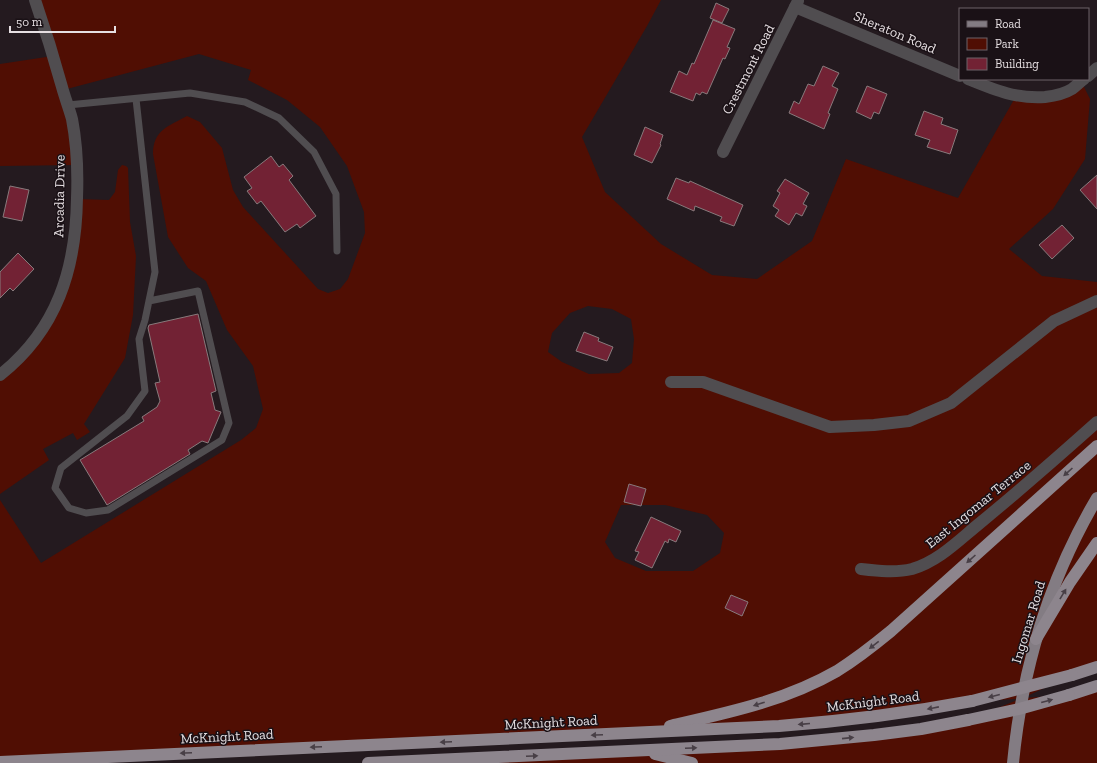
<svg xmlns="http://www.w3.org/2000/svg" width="1097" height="763" font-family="'Zilla Slab',serif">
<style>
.green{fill:#500e03;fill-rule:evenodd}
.building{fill:#722234;stroke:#887a7c}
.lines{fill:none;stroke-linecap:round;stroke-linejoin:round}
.service{stroke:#504d50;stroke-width:7}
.minor{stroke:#504d50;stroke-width:12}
.tertiary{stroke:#504d50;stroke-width:12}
.primary{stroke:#837c83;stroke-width:12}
.trunk{stroke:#8d858d;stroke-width:12}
.trunk-bridge{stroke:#8d858d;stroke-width:12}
.oneway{fill:#483f46}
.labels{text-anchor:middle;stroke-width:3;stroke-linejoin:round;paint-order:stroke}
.street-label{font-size:14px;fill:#e6dfe2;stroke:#1a1116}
</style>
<rect width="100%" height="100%" fill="#241a1f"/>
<g class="green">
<path d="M35,0H661L647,26L582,137L605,192L661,244L712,275L757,279L812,241L846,159L958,198L1016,96L1035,98L1081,81L1090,99L1085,159L1053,209L1009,249L1042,276L1097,282V667L1072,675L1023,698L1069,695L1097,686V763H368L780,744L968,720L1020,699L972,701L872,717L0,762V500L41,563L241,440L256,428L263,409L253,366L227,330L206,281L188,268L168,237L153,154C153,130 169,126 187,116L200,122L222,148L233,190L243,207L318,289L328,293L340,289L348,279L365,233L364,212L347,166L320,127L287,100L248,80L251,70L199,54L63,90L77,165L0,166V64L53,56ZM588,306L612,309L631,319L634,339L632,363L619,373L589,374L562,362L548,352L552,333L570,313ZM621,505H665L707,515L724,533L720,553L693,571H646L615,558L605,542Z"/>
<path d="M122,165L126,166L128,168L130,222L136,256L133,315L125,358L84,424L90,432L77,440L73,433L43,449L49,460L0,494V375L12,366L58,299L77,199L109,200L115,192L118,170Z"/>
</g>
<g class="building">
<path d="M716,3L729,9L722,23L710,18Z"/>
<path d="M713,20L735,29L727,47L730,48L725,59L723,58L707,94L702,92L700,95L696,93L693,101L670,92L679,71L687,75L692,63L694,64Z"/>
<path d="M823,66L839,73L832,86L838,89L828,113L830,114L824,129L789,113L794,101L799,104L808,84L814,86Z"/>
<path d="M867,86L887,94L879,114L874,112L871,119L856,112Z"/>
<path d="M924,111L943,118L941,124L958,130L950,154L927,147L930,140L915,135Z"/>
<path d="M645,127L663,135L660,144L661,145L652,163L634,155Z"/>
<path d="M271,156L279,167L283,164L293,176L289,180L316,216L300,228L297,224L285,232L261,201L257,204L247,191L252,188L244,177Z"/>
<path d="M1097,175V209L1080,190Z"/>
<path d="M676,178L689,183L690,181L743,205L734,226L720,221L722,217L695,206L694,211L667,199Z"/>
<path d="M785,179L809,193L803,204L807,206L802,216L796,213L789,225L775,216L779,210L773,206L780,193L777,191Z"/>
<path d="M10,186L29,190L22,221L3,217Z"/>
<path d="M1062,225L1074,238L1052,259L1039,245Z"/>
<path d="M18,253L34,269L13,291L10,288L0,298V272Z"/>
<path d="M198,314L216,391L211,393L215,410L221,412L208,443L202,441L188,450L190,454L107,505L80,460L144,421L142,417L157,407L160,401L155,383L160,382L148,328L149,325Z"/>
<path d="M584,332L599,338L598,341L613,347L607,361L576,351Z"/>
<path d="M629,484L646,489L641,506L624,502Z"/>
<path d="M651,517L681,531L676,542L669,539L668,543L665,541L652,568L635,560L639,552L635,551Z"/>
<path d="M731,595L748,602L742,616L725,608Z"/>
</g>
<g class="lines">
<g class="service">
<path d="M136,99L155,272L145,320L139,339L145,391L127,416L61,468L55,488L69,508L86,513L108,510L222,440L229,423L198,291L149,301"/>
<path d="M68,105L190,93L245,102L279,118L314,152L336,194L337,251"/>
</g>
<g class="minor">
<path d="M795,7L960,76"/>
<path d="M1088,76L1097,68"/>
<path d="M968,79C995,90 1016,99 1045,97C1054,96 1064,94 1072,89C1076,86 1080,82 1084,79"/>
<path d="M723,152L798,1"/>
<path d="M671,382H703L830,427L874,425L909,421L951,403L1054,321L1097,301"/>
<path d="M861,569C878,571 896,573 912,569C939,561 959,540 980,523C1020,490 1059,456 1097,422"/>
</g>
<path class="tertiary" d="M0,375C57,330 76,269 77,198C78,172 77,145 72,119C69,108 65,98 62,87C54,58 45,29 35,0"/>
<path class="primary" d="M1013,763C1022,670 1049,579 1097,498"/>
<g class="trunk">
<path d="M1036,639L1070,582L1097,543"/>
<path d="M1072,675L1097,667"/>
<path d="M1069,695L1097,686"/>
<path d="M670,726C727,713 785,701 837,671C856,659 874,645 891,631L1097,446"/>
<path d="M655,754L692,763"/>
<path d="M0,762L779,726C844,721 908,713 972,701"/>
<path d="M368,763L780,744L874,735L921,729L968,720"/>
</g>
<g class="trunk-bridge">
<path d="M972,701L1072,675"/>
<path d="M968,720L1019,709L1069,695"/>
</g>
</g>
<defs><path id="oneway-solid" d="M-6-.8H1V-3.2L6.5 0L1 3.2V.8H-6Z"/></defs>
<g class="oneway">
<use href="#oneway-solid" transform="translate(1068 472) rotate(138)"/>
<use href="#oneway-solid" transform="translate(971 559) rotate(138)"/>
<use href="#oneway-solid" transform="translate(1063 594) rotate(-59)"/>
<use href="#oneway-solid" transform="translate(874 645) rotate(142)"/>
<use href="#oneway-solid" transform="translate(994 696) rotate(166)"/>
<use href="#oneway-solid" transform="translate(1047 701) rotate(-15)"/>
<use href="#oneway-solid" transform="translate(759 704) rotate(162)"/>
<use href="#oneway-solid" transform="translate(933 708) rotate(169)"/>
<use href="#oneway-solid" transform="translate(804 724) rotate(175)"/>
<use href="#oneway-solid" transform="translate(597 735) rotate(177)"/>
<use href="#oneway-solid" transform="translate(848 738) rotate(-6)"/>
<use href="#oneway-solid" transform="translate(446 742) rotate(177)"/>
<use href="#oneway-solid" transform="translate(316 747) rotate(177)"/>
<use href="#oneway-solid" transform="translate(691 748) rotate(-3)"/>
<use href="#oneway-solid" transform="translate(186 753) rotate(177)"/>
<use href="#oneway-solid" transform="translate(532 756) rotate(-3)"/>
</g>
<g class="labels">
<g class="street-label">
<text transform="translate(895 32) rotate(23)" y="5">Sheraton Road</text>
<text transform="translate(748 69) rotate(-63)" y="5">Crestmont Road</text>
<text transform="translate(59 196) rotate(-89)" y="5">Arcadia Drive</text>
<text transform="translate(978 504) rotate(-39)" y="5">East Ingomar Terrace</text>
<text transform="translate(1028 622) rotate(-73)" y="5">Ingomar Road</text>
<text transform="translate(873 701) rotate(-7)" y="5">McKnight Road</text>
<text transform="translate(551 722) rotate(-3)" y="5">McKnight Road</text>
<text transform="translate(227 736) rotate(-3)" y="5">McKnight Road</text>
</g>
</g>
<rect x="959" y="8" width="130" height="72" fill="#1a1116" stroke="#6c6368"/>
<rect x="967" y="21" width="20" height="6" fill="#837c83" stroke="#6c6368"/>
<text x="995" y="28" font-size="12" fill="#e6dfe2">Road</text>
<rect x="967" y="38" width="20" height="12" fill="#500e03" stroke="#6c6368"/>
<text x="995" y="48" font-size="12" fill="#e6dfe2">Park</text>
<rect x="967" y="58" width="20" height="12" fill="#722234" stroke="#6c6368"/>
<text x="995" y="68" font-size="12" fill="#e6dfe2">Building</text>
<path d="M10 26v6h105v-6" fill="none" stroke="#e6dfe2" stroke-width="2"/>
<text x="16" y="26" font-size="12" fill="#e6dfe2" stroke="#1a1116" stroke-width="3" paint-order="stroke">50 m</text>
</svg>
